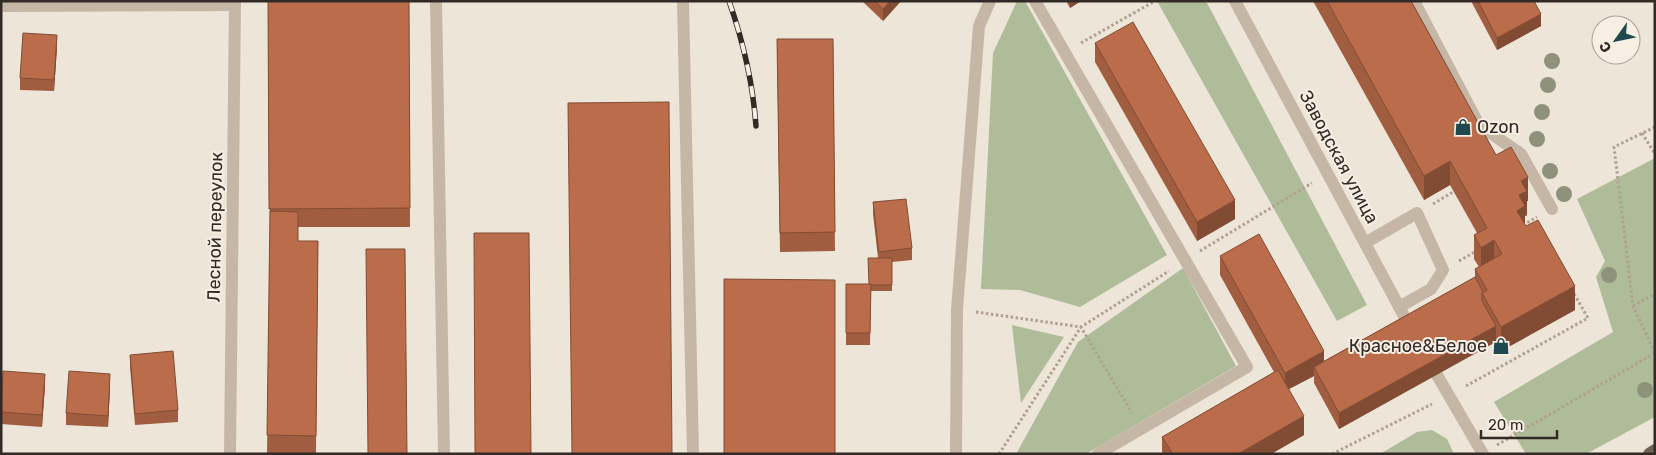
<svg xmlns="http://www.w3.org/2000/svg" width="1656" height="455" font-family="Rubik,sans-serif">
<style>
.green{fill:#afbc9a}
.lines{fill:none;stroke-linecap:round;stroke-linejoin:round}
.path{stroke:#b0a091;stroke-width:3;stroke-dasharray:2.5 2.5;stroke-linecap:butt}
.lane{stroke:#c5b6a6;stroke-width:12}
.street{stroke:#c5b6a6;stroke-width:12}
.primary{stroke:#726359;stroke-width:12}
.rail-casing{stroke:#322a26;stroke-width:5.5}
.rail{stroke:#f7efe4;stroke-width:4;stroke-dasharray:11;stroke-linecap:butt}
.tree{fill:#8e927a}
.wall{fill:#a05d40}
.shaded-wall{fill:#824c34}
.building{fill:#ba6c4b;stroke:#824c34}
.labels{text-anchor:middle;stroke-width:4;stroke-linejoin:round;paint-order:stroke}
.poi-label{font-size:18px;fill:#322a26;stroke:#f7efe4;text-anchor:start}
.street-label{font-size:18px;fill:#322a26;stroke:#f7efe4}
</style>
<rect width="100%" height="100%" fill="#eee5d9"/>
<g class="green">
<path d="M1017,1H1025L1167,255L1080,307L1020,290L981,289L993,53Z"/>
<path d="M1157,1H1206L1367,305L1337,321Z"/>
<path d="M1655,158V417L1586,454H1526L1494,402L1613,332L1596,277L1605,261L1577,199Z"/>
<path d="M1183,268L1236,366L1086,454H1016L1078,342Z"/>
<path d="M1012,325L1064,337L1021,403Z"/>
<path d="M1432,430L1447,439L1454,454H1380L1417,432Z"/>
</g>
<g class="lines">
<g class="path">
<path d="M1081,43L1155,1"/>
<path d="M1655,127L1614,147L1633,306L1655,353"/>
<path d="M1642,133L1655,154"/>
<path d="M1433,204L1453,192"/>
<path d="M1523,225L1537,217"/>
<path d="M1200,251L1312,183"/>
<path d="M1459,261L1478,250"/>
<path d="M1633,306L1655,294"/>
<path d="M976,312L1081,327L1169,271"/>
<path d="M1466,386L1588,318L1573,292"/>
<path d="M1497,445L1655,353"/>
<path d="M999,454L1081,327L1132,413"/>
<path d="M1332,454L1432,404"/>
</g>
<g class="lane">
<path d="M436,1L444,454"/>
<path d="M683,1L693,454"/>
<path d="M1035,1L1247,367L1098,454"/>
<path d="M1414,1L1479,125L1521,154L1552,209"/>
<path d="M1365,243L1417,213L1443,270L1431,289L1399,307"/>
<path d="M956,454L957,310L979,26L990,1"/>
</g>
<g class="street">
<path d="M1235,1L1411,329"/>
<path d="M1,6L235,5"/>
<path d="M1437,375L1483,454"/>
<path d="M230,454L235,1"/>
</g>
<path class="primary" d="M1649,454L1655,450"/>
<g class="rail-casing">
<path id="rail" d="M729,1C743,41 753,84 756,126"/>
</g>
<use href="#rail" class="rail"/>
</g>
<g class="tree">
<circle cx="1552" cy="61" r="8"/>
<circle cx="1548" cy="85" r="8"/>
<circle cx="1542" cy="112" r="8"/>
<circle cx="1537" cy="139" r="8"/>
<circle cx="1550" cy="171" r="8"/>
<circle cx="1564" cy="194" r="8"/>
<circle cx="1609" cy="275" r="8"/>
<circle cx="1645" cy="390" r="8"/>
</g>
<g class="wall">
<path d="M268,1H409L410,227H298V241H318L316,454H267L270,228Z"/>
<path d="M862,1H901L883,21Z"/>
<path d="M1066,1H1081L1070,8Z"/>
<path d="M1313,1H1411L1496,155L1528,201H1527V215L1525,216V225L1575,310L1501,351L1496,341L1339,429L1314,383V376L1289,389L1304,435L1271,454H1162V437L1274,372L1220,275V256L1324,361L1475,277V269L1479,267L1474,259V235L1477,233L1450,185L1424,200Z"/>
<path d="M1471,1H1534L1541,26L1497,50Z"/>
<path d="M777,39H833L835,251L780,252Z"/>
<path d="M1095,43L1235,219L1197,241L1095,62Z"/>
<path d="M57,47L54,91L20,90V78Z"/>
<path d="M873,202L912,248V260L892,262V291H871L870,345H846V284H869L878,258L873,214Z"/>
<path d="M130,355L178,410V422L135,425L130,367Z"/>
<path d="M45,385L42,427L1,424V399Z"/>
<path d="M110,386L108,427L66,425V413Z"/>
</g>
<g class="shaded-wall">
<path d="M890,1H901L883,21V9Z"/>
<path d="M1070,1H1081L1070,8Z"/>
<path d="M1541,14V26L1497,50V38Z"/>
<path d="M57,35V47L54,91V80Z"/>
<path d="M1450,161V185L1424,200V176Z"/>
<path d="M1528,177V201H1527V215L1525,216V230L1517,211L1521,181Z"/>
<path d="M1235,200V219L1197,241V222Z"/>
<path d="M1494,240V264L1481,272V248Z"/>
<path d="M1575,286V310L1501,351V327Z"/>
<path d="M1496,326V342L1339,429V413Z"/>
<path d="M1324,351V370L1314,367V376L1285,391V373Z"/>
<path d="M45,374V385L42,427V415Z"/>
<path d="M110,374V386L108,427V416Z"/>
<path d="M1304,416V435L1271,454H1238Z"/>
</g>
<g class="building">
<path d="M268,1H409L410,208L269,209Z"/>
<path d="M874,1H890L883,9Z"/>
<path d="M1327,1H1411L1496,155L1511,147L1528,177L1521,181L1527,191L1519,195L1525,206L1517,211L1526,226L1538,220L1575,286L1501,327L1482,293L1487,290L1475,269L1502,254L1494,240L1481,248L1474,235L1487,228L1450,161L1424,176Z"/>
<path d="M1478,1H1534L1541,14L1497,38Z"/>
<path d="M1133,22L1235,200L1197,222L1095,43Z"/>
<path d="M23,33L57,35L54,80L20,78Z"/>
<path d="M777,39H833L835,232L780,233Z"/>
<path d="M669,102L672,454H572L568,103Z"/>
<path d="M906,199L912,248L879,252L873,202Z"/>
<path d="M270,211L298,212V241H318L316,436L267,435Z"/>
<path d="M474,233H529L531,454H475Z"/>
<path d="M1259,234L1324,351L1285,373L1220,256Z"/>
<path d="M366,249H405L407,454H368Z"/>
<path d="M868,258H892V285H871V284H869Z"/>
<path d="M1475,277L1483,292L1482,293V301L1496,326L1339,413L1314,367Z"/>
<path d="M724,279L835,280V454H724Z"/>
<path d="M846,284H871L870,333H846Z"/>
<path d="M173,351L178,410L135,414L130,355Z"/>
<path d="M1278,370L1304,416L1238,454H1173L1162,437Z"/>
<path d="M3,371L45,374L42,415L1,412Z"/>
<path d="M69,371L110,374L108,416L66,413Z"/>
</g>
<defs>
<g id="shop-bare" transform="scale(1.35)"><path d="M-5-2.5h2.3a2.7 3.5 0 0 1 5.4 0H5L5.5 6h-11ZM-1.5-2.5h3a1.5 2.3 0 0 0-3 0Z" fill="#20494f" stroke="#f7efe4" stroke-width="2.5" paint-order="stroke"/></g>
</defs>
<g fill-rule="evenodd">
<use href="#shop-bare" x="1463" y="127"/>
<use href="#shop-bare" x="1501" y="346"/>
</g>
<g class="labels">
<g class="poi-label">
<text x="1477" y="133">Ozon</text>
<text x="1487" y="352" text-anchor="end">Красное&amp;Белое</text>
</g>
<g class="street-label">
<text transform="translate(1339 157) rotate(62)" y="6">Заводская улица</text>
<text transform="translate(215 227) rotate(-89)" y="6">Лесной переулок</text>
</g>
</g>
<rect width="1656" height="455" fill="none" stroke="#322a26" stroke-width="5"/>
<g transform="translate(1616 40) rotate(237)"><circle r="24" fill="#f7efe4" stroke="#a8a098"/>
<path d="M0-4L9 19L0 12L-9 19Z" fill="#20494f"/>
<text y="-8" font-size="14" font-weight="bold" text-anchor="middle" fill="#322a26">С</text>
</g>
<path d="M1481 430v8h76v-8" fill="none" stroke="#322a26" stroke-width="2.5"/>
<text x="1488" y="430" font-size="15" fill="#322a26" stroke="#f7efe4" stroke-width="4" paint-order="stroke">20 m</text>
</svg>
